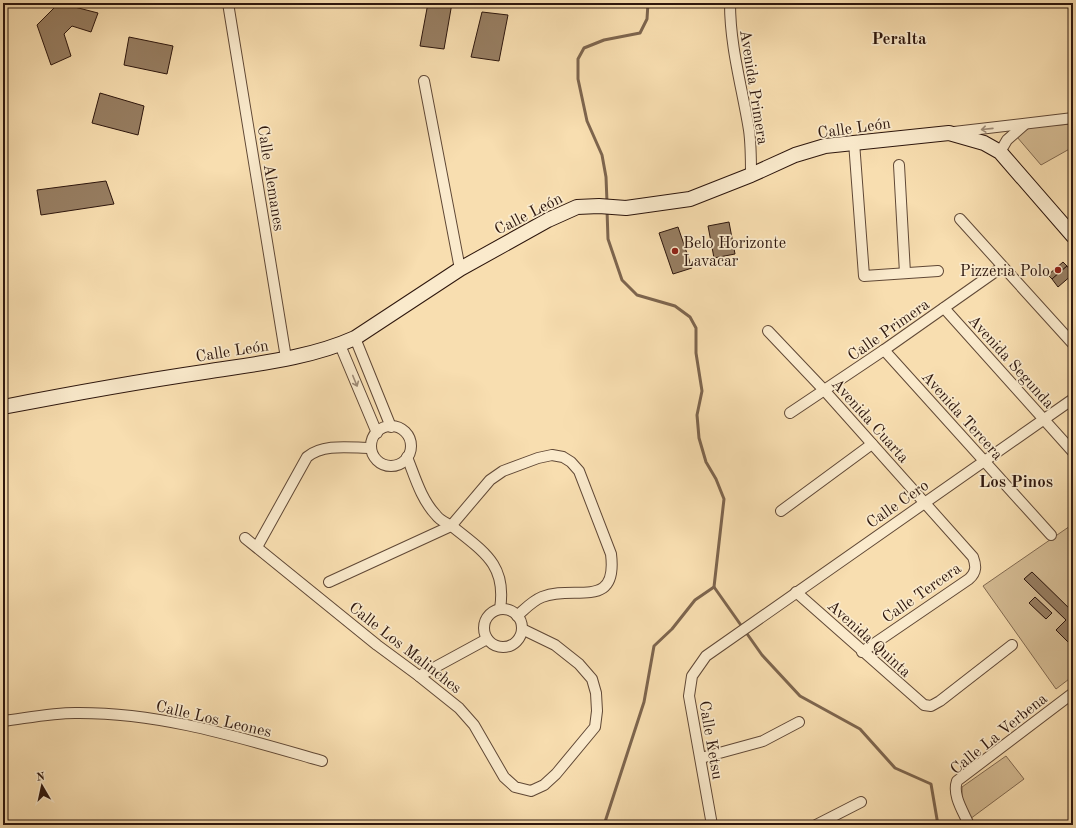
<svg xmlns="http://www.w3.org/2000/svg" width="1076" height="828" font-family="'Old Standard TT',serif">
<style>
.green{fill:#d5bc94;stroke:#816950;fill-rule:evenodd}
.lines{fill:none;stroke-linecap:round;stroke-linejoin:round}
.stream{stroke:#7d654e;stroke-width:3}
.building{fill:#977e62;stroke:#2d160d}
.minor-casing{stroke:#604836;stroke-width:12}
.secondary-casing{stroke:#2d160d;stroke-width:16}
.minor{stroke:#faeacc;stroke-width:10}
.secondary{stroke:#faeacc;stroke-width:14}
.oneway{stroke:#9e8b76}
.poi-dot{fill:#8f2418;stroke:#faeacc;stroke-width:1.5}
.labels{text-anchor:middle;stroke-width:3.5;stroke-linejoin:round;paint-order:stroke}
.street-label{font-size:16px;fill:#2d160d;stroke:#faeacc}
.poi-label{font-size:16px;fill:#2d160d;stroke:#faeacc;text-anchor:start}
.neighbourhood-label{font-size:17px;font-weight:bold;fill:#2d160d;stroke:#faeacc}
</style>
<rect width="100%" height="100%" fill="#f8deb0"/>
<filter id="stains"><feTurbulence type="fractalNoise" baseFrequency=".005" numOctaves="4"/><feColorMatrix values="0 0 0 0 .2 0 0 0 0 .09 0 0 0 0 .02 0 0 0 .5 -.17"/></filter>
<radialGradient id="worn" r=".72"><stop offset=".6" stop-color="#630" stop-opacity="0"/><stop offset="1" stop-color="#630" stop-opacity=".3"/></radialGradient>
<g class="green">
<path d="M1073,124V147L1041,165L1017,137L1027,127Z"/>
<path d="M1073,524V612L1032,572L1024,579L1066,620L1056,630L1073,647V676L1056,689L983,586ZM1035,597L1052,613L1046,619L1029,603Z"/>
<path d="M1006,756L1024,779L970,819L962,798V787Z"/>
</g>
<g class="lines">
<g class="stream">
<path d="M607,202L606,177L602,155L587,121L578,79V59L584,48L604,40L640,33L647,19L648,3"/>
<path d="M714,587L762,655L800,696L860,729L895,768L931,784L938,825"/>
<path d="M604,825L644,702L654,646L672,629L695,600L714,587L724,499L716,479L706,462L699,438L697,415L702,391L696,353V328L690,317L675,306L637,295L622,280L608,239L607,210"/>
</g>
</g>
<g class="building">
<path d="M59,3L98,13L91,32L72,26L64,34L71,56L51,65L37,25Z"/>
<path d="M428,3H452L444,49L420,46Z"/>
<path d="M482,12L508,15L499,61L471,57Z"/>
<path d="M129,37L173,46L167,74L124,65Z"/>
<path d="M100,93L144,106L138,135L92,123Z"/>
<path d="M106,181L114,204L41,215L37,190Z"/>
<path d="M729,222L735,254L714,258L708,226Z"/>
<path d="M678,227L692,268L673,274L659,233Z"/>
<path d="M1063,262L1067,266L1052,279L1048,275Z"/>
<path d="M1067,266L1073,274L1058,287L1052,279Z"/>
<path d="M1032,572L1073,612V647L1056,630L1066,620L1024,579Z"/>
<path d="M1035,597L1052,613L1046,619L1029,603Z"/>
</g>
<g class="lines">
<g class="minor-casing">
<g id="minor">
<path d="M228,3L286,358"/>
<path d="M730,3C730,47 742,87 749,130C751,144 751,160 751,175"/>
<path d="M424,81L460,269"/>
<path d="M954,132L1073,118"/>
<path d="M854,142L864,276L938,271"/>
<path d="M1000,152L1007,140L1024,125"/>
<path d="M899,165L905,273"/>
<path d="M960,219L1073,344"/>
<path d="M944,308L1073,452"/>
<path d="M768,331L824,390L973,557C976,565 977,572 969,579L862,652"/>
<path d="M355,338L391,427"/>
<path d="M340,345L377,433"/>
<path d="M884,350L1051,535"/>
<path d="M790,413L884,350L1002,267"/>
<circle cx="391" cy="446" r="20"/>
<path d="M407,457C415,477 421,499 436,515C440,521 447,523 453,527C484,552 507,565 500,609"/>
<path d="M781,511L872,444"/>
<path d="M245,538L377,645L419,676L459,708L474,725L504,777L515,787L531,791L544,785L556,774L595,727L597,711L596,693L592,679L579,664L555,645L522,629"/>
<path d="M257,547L307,457C324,443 351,448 371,448"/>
<path d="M329,582L451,526L490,480L503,471L538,458L552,455L563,457L571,462L579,471L611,554C618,611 574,584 542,597C532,601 525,609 517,616"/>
<path d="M796,592L924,705L931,706L940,701L1012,645"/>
<circle cx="503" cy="628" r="19"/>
<path d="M419,676L487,639"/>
<path d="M3,721C27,718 52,713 75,713C161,712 241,738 322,761"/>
<path d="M701,758L763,741L799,722"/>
<path d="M712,825L689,696L692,676L706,656L1073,399"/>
<path d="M816,825L861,802"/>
<path d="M969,825C963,811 952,795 957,781L1073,693"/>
</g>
</g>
<g class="secondary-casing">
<path id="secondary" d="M3,407C70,394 136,382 204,372C254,364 308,359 355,338L460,269L548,220L577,207L599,206L626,208L690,199L751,175L795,155L825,146L949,133L984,143L1000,152L1073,236"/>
</g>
<use href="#minor" class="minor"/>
<use href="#secondary" class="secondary"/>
</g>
<defs><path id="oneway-shaft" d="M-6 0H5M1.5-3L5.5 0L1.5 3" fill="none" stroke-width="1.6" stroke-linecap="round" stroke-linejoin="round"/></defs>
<g class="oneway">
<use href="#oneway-shaft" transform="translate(987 129) rotate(174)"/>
<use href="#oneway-shaft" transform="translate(355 381) rotate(68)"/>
</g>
<g class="poi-dot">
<circle cx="675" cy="251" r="4"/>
<circle cx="1058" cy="270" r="4"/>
</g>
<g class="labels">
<g class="street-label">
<text transform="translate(755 87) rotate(81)" y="6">Avenida Primera</text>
<text transform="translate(854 127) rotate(-8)" y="6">Calle León</text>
<text transform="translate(272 178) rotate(81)" y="6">Calle Alemanes</text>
<text transform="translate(528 213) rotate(-27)" y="6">Calle León</text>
<text transform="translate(888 329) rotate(-35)" y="6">Calle Primera</text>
<text transform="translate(232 350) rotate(-9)" y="6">Calle León</text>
<text transform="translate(1012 361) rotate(48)" y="6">Avenida Segunda</text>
<text transform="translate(963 415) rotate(48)" y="6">Avenida Tercera</text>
<text transform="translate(871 420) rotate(48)" y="6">Avenida Cuarta</text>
<text transform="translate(897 503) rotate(-35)" y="6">Calle Cero</text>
<text transform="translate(921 592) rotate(-35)" y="6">Calle Tercera</text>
<text transform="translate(870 638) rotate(42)" y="6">Avenida Quinta</text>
<text transform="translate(406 647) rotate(38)" y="6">Calle Los Malinches</text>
<text transform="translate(214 718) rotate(13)" y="6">Calle Los Leones</text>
<text transform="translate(998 733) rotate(-39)" y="6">Calle La Verbena</text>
<text transform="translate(712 740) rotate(80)" y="6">Calle Ketsu</text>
</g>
<g class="poi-label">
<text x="683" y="248">Belo Horizonte<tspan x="683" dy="18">Lavacar</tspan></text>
<text x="1050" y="276" text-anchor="end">Pizzeria Polo</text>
</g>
<g class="neighbourhood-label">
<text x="899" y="44">Peralta</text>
<text x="1016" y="487">Los Pinos</text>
</g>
</g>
<rect width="1076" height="828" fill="none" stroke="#f8deb0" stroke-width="16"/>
<rect x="4" y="4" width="1068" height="820" fill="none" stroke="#2d160d" stroke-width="2"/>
<rect x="8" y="8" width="1060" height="812" fill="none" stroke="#2d160d"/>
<g transform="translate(42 786) rotate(351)" stroke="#faeacc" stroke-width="3" paint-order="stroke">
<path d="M0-3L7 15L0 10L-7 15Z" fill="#2d160d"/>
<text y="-6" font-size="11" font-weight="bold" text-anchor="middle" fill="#2d160d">N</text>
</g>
<rect width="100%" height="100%" filter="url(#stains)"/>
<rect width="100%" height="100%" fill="url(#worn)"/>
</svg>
